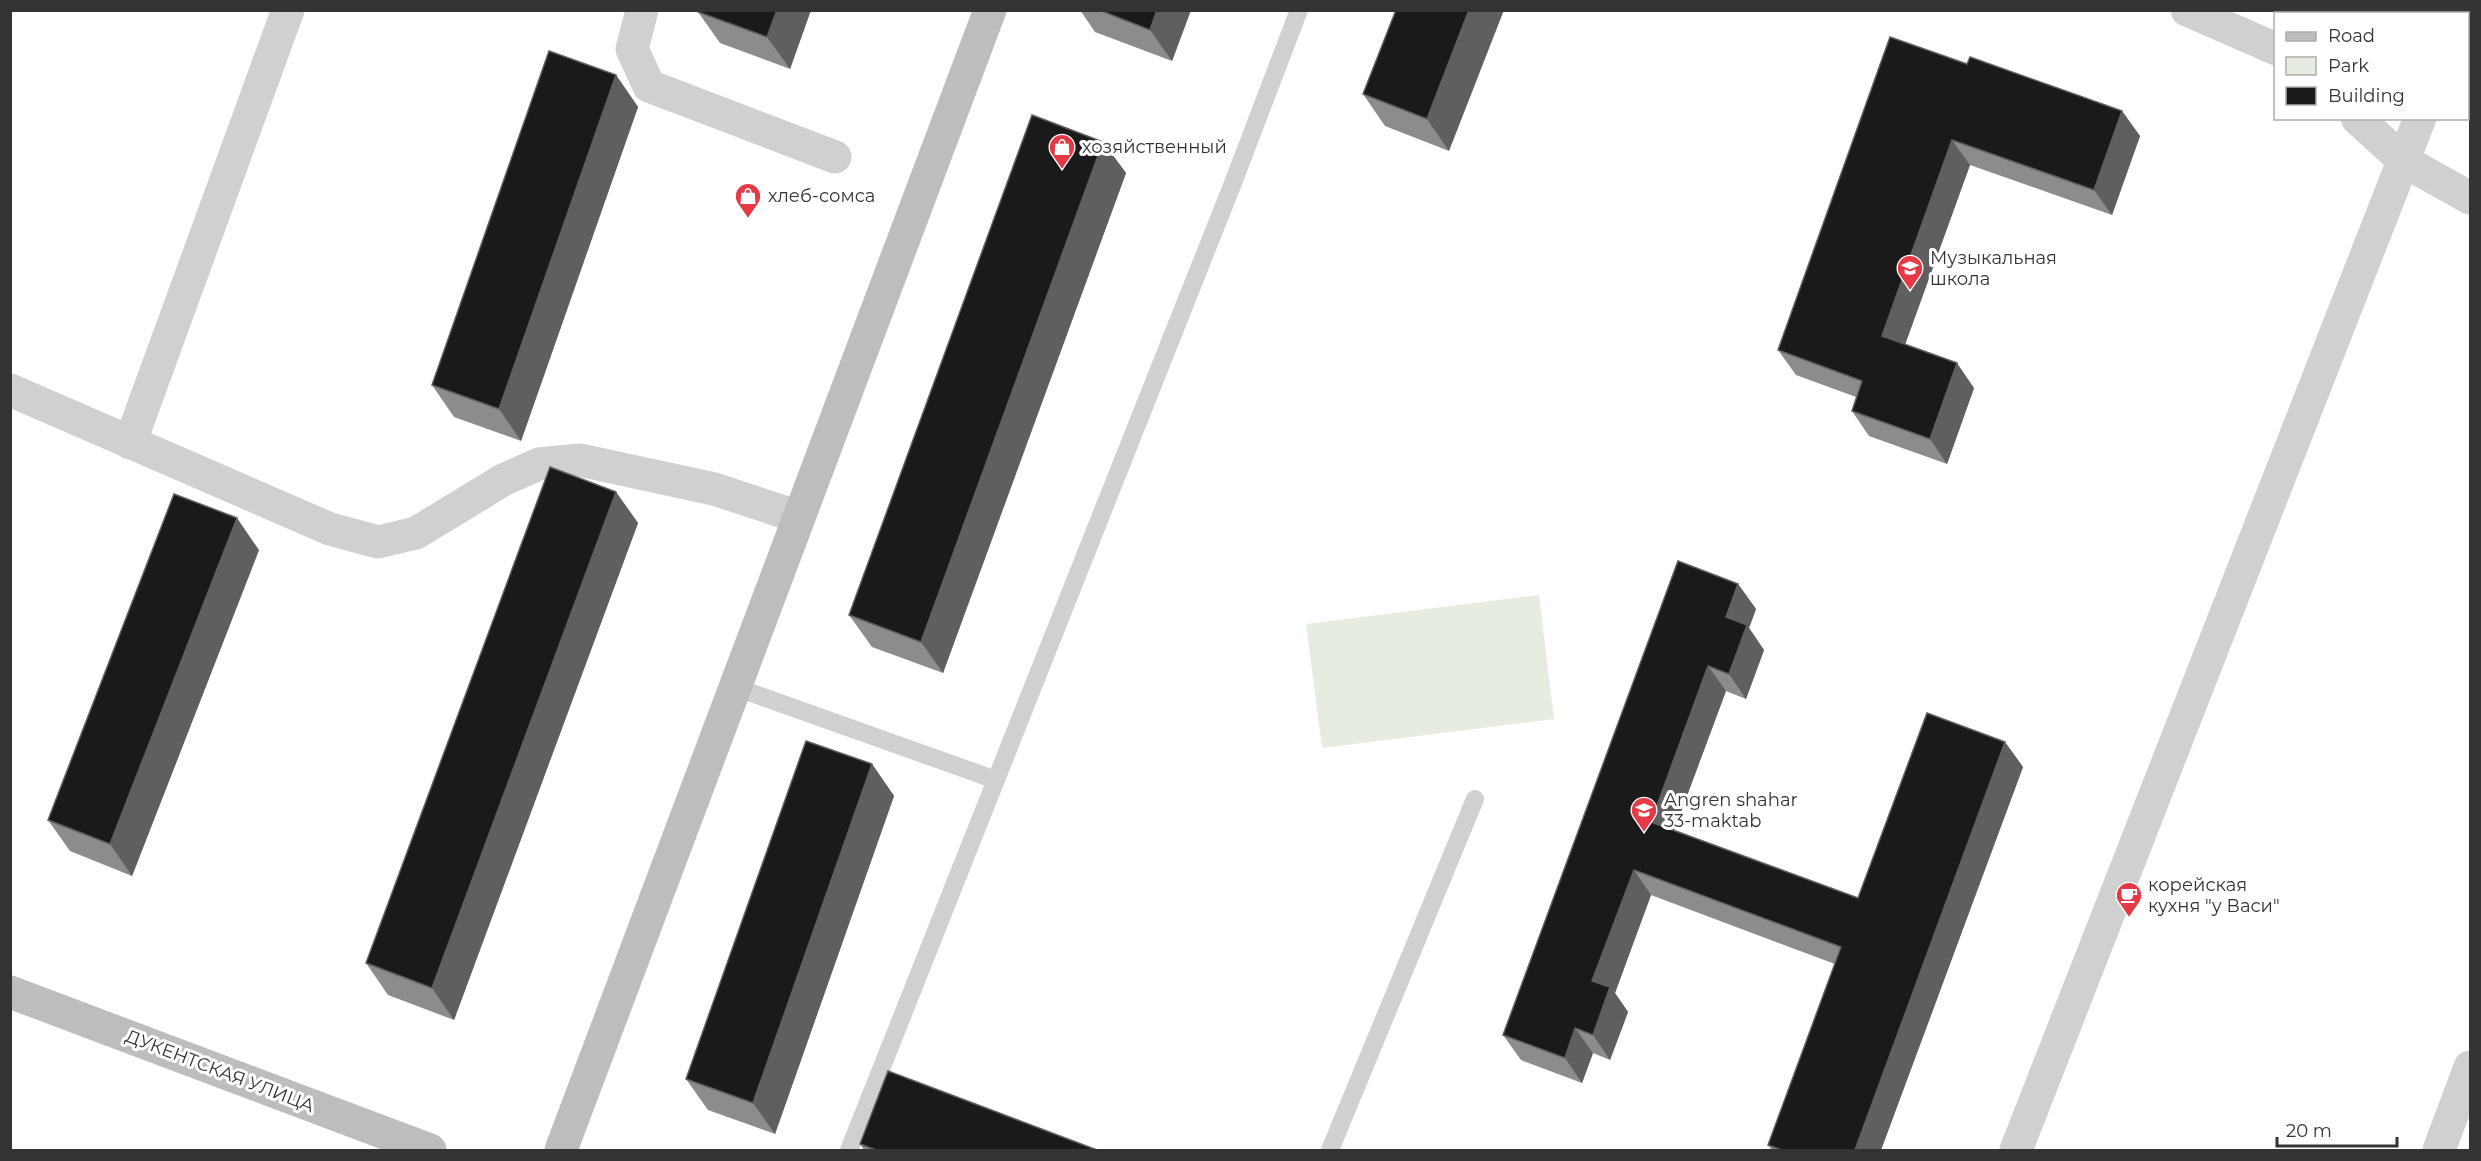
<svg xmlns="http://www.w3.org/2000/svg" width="2481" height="1161" font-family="Montserrat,sans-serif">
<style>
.green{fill:#e6ecdf}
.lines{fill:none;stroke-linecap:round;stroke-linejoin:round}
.service{stroke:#d0d0d0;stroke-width:18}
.minor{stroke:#d0d0d0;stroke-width:33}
.secondary{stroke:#bdbdbd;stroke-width:33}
.wall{fill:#8c8c8c}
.shaded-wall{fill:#5f5f5f}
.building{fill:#1a1a1a;stroke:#5f5f5f;stroke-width:1.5}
.labels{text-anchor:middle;stroke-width:6;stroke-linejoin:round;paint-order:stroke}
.poi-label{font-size:18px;fill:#333;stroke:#fff;text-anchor:start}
.street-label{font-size:18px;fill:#333;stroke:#fff}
</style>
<rect width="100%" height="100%" fill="#fff"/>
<path class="green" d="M1539,595L1554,719L1322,748L1306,624Z"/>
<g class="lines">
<g class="service">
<path d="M735,687L996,780"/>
<path d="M849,1150L1233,183L1299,10"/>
<path d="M1330,1150L1475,799"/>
</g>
<g class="minor">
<path d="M642,10L632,49L649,86L835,157"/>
<path d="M2187,10L2276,49"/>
<path d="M2459,14L2461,10"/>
<path d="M2357,118L2404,161L2470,198"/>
<path d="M10,390L330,529L378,542L416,533L503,480L539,464L580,460L714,489L799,517"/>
<path d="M130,443L288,10"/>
<path d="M2016,1150L2420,118"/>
<path d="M2439,1150L2470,1067"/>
</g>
<g class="secondary">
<path d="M10,992L430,1150"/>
<path d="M561,1150L990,10"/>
</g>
</g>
<g class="wall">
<path d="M811,10L790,69L720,43L698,12Z"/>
<path d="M1080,10H1191L1172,61L1095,32Z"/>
<path d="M1396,10L1449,151L1385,126L1363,94Z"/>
<path d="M1967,64L2122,111L2140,136L2112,215L1970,165L1905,345L1974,388L1947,464L1869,436L1852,411L1856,397L1796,375L1778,350Z"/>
<path d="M616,75L638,107L521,441L454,417L432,385Z"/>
<path d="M1103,142L1126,173L943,673L872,647L849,615Z"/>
<path d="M616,492L638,523L454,1020L388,995L366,963Z"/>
<path d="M259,550L132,876L70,851L48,820Z"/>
<path d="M1738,584L1756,609L1749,628L1764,650L1746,699L1726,691L1674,830L1858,898L2005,742L2023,767L1881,1150H1772L1768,1145L1835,964L1651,895L1615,993L1628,1012L1610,1060L1593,1053L1582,1083L1521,1060L1503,1035Z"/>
<path d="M872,764L894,796L775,1134L708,1110L686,1079Z"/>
<path d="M860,1144L1097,1150H864Z"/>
</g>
<g class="shaded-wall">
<path d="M777,10H811L790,69L767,37Z"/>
<path d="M1157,10H1191L1172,61L1150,30Z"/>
<path d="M1469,10H1504L1449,151L1427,119Z"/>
<path d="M616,75L638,107L521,441L499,409Z"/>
<path d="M2122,111L2140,136L2112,215L2094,190Z"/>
<path d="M1952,140L1970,165L1899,361L1882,336Z"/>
<path d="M1103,142L1126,173L943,673L921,642Z"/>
<path d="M1957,363L1974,388L1947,464L1930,439Z"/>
<path d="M616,492L638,523L454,1020L432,988Z"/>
<path d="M237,518L259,550L132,876L110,844Z"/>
<path d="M1738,584L1756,609L1749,628L1764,650L1746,699L1729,674L1726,617Z"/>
<path d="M1708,666L1726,691L1668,847L1651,822Z"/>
<path d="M2005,742L2023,767L1881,1150H1855Z"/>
<path d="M872,764L894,796L775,1134L753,1103Z"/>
<path d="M1634,870L1651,895L1615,993L1628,1012L1610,1060L1593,1035L1592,981Z"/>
<path d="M1575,1028L1593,1053L1582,1083L1565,1058Z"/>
</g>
<g class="building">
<path d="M698,10H777L767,37L698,12Z"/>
<path d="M1099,10H1157L1150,30Z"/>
<path d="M1396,10H1469L1427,119L1363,94Z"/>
<path d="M1890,37L1967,64L1970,57L2122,111L2094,190L1952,140L1882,336L1957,363L1930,439L1852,411L1862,381L1778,350Z"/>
<path d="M549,51L616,75L499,409L432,385Z"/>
<path d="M1032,115L1103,142L921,642L849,615Z"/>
<path d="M550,467L616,492L432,988L366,963Z"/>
<path d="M174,494L237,518L110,844L48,820Z"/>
<path d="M1678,561L1738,584L1726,617L1747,625L1729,674L1708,666L1651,822L1858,898L1927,713L2005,742L1855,1150H1782L1768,1145L1841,947L1634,870L1592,981L1610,987L1593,1035L1575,1028L1565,1058L1503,1035Z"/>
<path d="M806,741L872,764L753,1103L686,1079Z"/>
<path d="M888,1071L1097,1150H876L860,1144Z"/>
</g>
<defs>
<g id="shop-pin" transform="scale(1.35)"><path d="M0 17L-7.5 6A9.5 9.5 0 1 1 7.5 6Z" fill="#e63946" stroke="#fff"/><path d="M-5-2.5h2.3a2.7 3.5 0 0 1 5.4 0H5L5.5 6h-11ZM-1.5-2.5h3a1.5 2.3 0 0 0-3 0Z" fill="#fff"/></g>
<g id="school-pin" transform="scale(1.35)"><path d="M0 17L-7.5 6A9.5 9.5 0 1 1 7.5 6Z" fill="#e63946" stroke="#fff"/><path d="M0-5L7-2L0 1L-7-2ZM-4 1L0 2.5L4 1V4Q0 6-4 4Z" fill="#fff"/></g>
<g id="cafe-pin" transform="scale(1.35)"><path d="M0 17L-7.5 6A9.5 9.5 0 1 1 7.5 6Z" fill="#e63946" stroke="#fff"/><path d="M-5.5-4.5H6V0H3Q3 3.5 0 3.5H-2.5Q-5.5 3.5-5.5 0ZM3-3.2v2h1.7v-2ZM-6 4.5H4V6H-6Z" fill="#fff"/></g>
</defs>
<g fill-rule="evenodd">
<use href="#shop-pin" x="1062" y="147"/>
<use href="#shop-pin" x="748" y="196"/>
<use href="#school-pin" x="1910" y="268"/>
<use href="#school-pin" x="1644" y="810"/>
<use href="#cafe-pin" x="2129" y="895"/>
</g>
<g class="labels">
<g class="poi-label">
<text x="1082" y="153">хозяйственный</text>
<text x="768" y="202">хлеб-сомса</text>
<text x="1930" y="264">Музыкальная<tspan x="1930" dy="21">школа</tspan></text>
<text x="1664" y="806">Angren shahar<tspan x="1664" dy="21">33-maktab</tspan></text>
<text x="2148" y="891">корейская<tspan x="2148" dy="21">кухня "у Васи"</tspan></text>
</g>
<g class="street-label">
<text transform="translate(220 1071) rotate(21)" y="6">ДУКЕНТСКАЯ УЛИЦА</text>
</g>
</g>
<rect width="2481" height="1161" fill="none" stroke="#333333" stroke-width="24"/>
<rect x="2274" y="12" width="195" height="108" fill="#ffffff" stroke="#adadad" stroke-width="1.5"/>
<rect x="2286" y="32" width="30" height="9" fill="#bdbdbd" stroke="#adadad" stroke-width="1.5"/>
<text x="2328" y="42" font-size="18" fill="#333333">Road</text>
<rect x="2286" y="57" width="30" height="18" fill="#e6ecdf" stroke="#adadad" stroke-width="1.5"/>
<text x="2328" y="72" font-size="18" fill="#333333">Park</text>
<rect x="2286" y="87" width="30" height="18" fill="#1a1a1a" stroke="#adadad" stroke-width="1.5"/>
<text x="2328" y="102" font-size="18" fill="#333333">Building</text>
<path d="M2277 1137v9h120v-9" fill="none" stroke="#333333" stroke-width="3"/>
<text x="2286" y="1137" font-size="18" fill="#333333" stroke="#ffffff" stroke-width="4.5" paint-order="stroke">20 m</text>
</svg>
